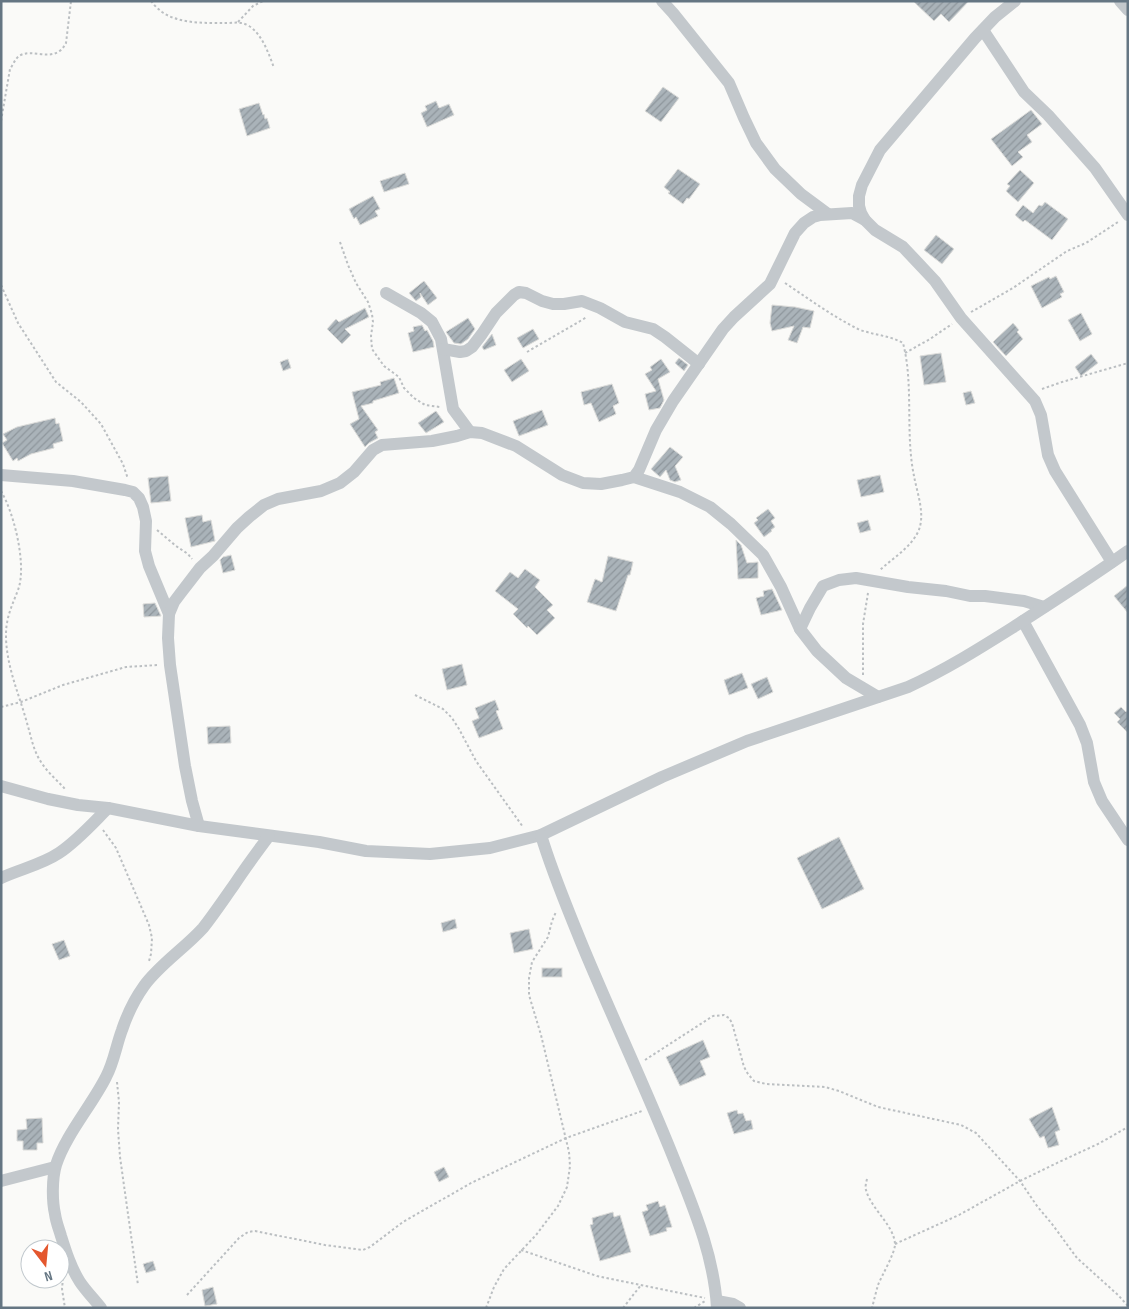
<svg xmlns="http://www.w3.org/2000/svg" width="1129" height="1309" font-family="'Sofia Sans Condensed',sans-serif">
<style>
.building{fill:url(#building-hatch);stroke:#dcdcda}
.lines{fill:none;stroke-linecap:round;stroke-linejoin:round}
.path{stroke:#bbbfc2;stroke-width:2;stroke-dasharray:2.5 2.5;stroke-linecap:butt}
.minor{stroke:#c3c8cc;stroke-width:12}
</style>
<defs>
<pattern id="building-hatch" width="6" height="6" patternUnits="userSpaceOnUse" patternTransform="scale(1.25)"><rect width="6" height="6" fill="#aab3b9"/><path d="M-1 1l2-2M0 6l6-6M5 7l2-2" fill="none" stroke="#8e969c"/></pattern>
</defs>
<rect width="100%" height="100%" fill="#fafaf8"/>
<g class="building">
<path d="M913,1H969L949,22L941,14L934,21Z"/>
<path d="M663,87L679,98L661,122L645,111Z"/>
<path d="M436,101L439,108L449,104L454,115L427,127L421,113L427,110L425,106Z"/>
<path d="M259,103L263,115L264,114L265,119L267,118L270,128L247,136L239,109Z"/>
<path d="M1031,110L1042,124L1027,135L1032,142L1018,152L1023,157L1012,166L991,139Z"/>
<path d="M678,169L700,184L689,199L687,198L683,204L668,193L670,192L664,187Z"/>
<path d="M1020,170L1034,183L1018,202L1006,191L1010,186L1007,184Z"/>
<path d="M405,173L409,184L384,192L380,181Z"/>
<path d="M373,196L380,209L375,211L378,216L360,225L356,217L354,219L349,209Z"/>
<path d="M1045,202L1068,219L1052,240L1025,220L1023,222L1015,215L1023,205L1033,213L1039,205L1042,206Z"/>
<path d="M936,235L954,249L942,264L924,250Z"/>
<path d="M1056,276L1064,292L1060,294L1062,297L1042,308L1031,286L1049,277L1050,279Z"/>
<path d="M424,281L437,298L428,305L420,293L421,297L416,301L409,293Z"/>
<path d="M772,305L795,307L814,311L810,328L803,327L797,343L788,340L794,326L772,331L770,323Z"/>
<path d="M365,308L369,317L345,329L351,335L342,344L327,329L336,319L339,322Z"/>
<path d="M1081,313L1092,334L1080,341L1068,320Z"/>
<path d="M468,318L475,329L468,339L461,344L454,343L446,332Z"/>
<path d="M1013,323L1019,330L1017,332L1023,339L1006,356L993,342Z"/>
<path d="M422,325L425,331L427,330L433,341L434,347L413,352L408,333L414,331L413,327Z"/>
<path d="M533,329L539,339L523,348L517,338Z"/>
<path d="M492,334L496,345L484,350L482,347Z"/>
<path d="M941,353L946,382L924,385L920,356Z"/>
<path d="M1091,354L1098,363L1081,376L1075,367Z"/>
<path d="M679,358L688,365L684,371L675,363Z"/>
<path d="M288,359L291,368L283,371L280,362Z"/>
<path d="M521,359L529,371L512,382L504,370Z"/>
<path d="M661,359L670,372L658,379L664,400L660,408L649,410L645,394L656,391L645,374L652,370L650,367Z"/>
<path d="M394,378L399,393L373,401V403L361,406L378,430L375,432L378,438L369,443L365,447L350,424L359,419L352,392L381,385L380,382Z"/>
<path d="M612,384L619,403L613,406L616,414L599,422L591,403L584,405L581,392Z"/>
<path d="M971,391L975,403L966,405L963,393Z"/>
<path d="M542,410L548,425L519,436L513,421Z"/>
<path d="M436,411L444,422L426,433L418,423Z"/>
<path d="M55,418L56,424L59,423L63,441L53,444L54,448L31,454L18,461L17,458L13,461L2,443L7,440L3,434L17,427Z"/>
<path d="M670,447L683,457L675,466L681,480L675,482L670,480L666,470L660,477L651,469Z"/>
<path d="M880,475L884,492L861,497L857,480Z"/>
<path d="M168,476L171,501L151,503L148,478Z"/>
<path d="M768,509L775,518L771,521L775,527L771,530L772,531L764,537L754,523L758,520L756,518Z"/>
<path d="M202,515L203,522L211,520L215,541L191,547L185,518Z"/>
<path d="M868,520L871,530L860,533L857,523Z"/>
<path d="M736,540L741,545L747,563L758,562V578L738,579Z"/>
<path d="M231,555L235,570L223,573L220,560L223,557Z"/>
<path d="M608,556L633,562L630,575H628L616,611L587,602L595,579L602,582Z"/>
<path d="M525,569L540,580L535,587L553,605L547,610L555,618L537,635L528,626L527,628L513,614L518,609L495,591L510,572L518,578Z"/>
<path d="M1128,585V613L1114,596Z"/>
<path d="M772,589L782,610L761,615L756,598L764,596L763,591Z"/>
<path d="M155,603L161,616L144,617L143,604Z"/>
<path d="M462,664L467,685L447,690L442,669Z"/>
<path d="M742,673L748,688L729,695L724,680Z"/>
<path d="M767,677L773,692L758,699L751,684Z"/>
<path d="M495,700L499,710L496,711L503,729L479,738L472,721L479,718L475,708Z"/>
<path d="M1121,707L1126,712L1128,711V733L1117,722L1120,719L1114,713Z"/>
<path d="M230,726L231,743L208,744L207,727Z"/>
<path d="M839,837L864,889L822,909L797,858Z"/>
<path d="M455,919L457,928L443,932L441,923Z"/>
<path d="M529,929L533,949L514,953L510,933Z"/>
<path d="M64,940L70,956L59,960L52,944Z"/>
<rect x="542" y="968" width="20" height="9"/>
<path d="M703,1040L710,1057L700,1061L706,1075L680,1086L666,1057Z"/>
<path d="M1052,1107L1060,1130L1055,1132L1059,1145L1048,1148L1044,1136L1040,1138L1029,1119Z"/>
<path d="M737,1110L738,1114L743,1113L746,1121L751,1120L753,1129L734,1134L727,1113Z"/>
<path d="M42,1118L43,1143H37V1150H23V1141H17V1130L27,1129L26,1119Z"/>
<path d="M444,1167L449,1177L439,1182L434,1172Z"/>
<path d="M658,1201L660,1207L665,1205L672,1227L666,1228L667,1231L650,1236L642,1212L648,1210L646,1205Z"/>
<path d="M613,1212L614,1217L620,1215L631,1252L600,1261L590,1225L593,1224L592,1218Z"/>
<path d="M153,1261L156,1270L146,1273L143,1264Z"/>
<path d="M213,1287L217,1304L205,1306L202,1290Z"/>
</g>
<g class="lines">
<g class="path">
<path d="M151,1C154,5 158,9 162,12C179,24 206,23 226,23C234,23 241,21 249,26C262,34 269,54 274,68"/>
<path d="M238,22L253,6L263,1"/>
<path d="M1,121L10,69C13,65 15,59 19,56C32,47 55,65 66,43L71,1"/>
<path d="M340,242L348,265L356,283L368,302L372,314L373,322L371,336L372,349L384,366L399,377L404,388L414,398L425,405L440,407"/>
<path d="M785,283C809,299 832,316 858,329C872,335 889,335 903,343C914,385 905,433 914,476C917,493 926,515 918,532C910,548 893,558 880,570"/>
<path d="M1,285L18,323L56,382L81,402L101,424L123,464L128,479"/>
<path d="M971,312L1013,288L1067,251L1086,243L1118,222"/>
<path d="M527,352L587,317"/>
<path d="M905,353L930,339L952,324"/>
<path d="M1042,389L1062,382L1128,363"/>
<path d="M1,491C14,513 26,562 19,587C15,599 9,610 7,623C6,628 6,633 6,638C7,668 19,694 27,723C31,736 33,750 41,762C48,773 58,781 66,790"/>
<path d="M157,530L176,546L188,554L192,559"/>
<path d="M863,675V624L868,593"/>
<path d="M415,695L443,709L452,718L459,729L476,761L523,827"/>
<path d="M1,707L21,702L63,685L126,667L158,665"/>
<path d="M103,830L116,848L149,925L152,938L151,954L149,961"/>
<path d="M645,1060L713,1016L724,1015L729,1018L732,1023L744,1067L748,1074L754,1081L766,1084L825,1087L839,1091L878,1107L961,1125L976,1133L1020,1181L1037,1206L1052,1224L1077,1258L1118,1295L1128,1306"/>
<path d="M117,1082L119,1102L118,1129L120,1157L138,1285"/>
<path d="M867,1179C866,1183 865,1187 866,1190C871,1209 895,1226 895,1245C894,1255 882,1275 878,1285C876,1292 874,1300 872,1308"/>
<path d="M895,1244L959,1215L1020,1181L1059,1162L1098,1144L1128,1127"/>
<path d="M521,1250L597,1276L705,1298"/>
<path d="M63,1278L62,1289L65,1308"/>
<path d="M187,1295L239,1238L248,1232L255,1231L325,1245L363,1250L370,1247L403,1222L471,1183L566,1138L642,1111"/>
<path d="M486,1308L494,1287L504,1269L536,1235L558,1206L567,1187L570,1166L569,1152L541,1035L529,995V978L532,962L548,937L552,921L556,912"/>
<path d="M623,1308L641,1285"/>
<path d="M694,1308L705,1301"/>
</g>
<g class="minor">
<path d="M662,1L673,13L729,83L744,118L756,143L775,169L801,194L828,214"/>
<path d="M1015,1L995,17L975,38L880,150L862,185L859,196V206L861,213L865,220L875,230L903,247L935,281L961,318L1035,401L1041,415L1048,455L1055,471L1112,562"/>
<path d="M1120,1L1128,10"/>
<path d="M983,30L1024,92L1048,115L1095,168L1128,215"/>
<path d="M386,293L421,313L432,322L441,339L453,409L470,432"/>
<path d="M443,349L460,352L466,351L472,347L482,334L496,313L514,295L519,292L526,293L542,301L553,304H564L582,301L600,308L625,322L653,329L665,337L699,364"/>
<path d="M1,475L73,481L125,490L133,492L139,498L143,507L146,521L145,551L149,566L169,614L168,638L170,665L185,766L192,801L199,826"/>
<path d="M634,477L680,492L710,507L731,524L763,555L781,587L800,629L817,651L846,678L878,697"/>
<path d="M169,614L174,602L180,594L200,568L213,556L237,528L249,517L264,505L278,499L321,491L340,483L354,472L373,450L382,445L432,441L457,436L470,432L482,433L516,446L562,475L583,483L601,484L622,480L634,477L639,470L656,430L673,401L723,329L734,317L770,284L795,233L804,223L813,217L820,215L852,213L865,220"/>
<path d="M1023,621L1080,725L1087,743L1094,782L1102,801L1128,840"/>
<path d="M800,629L810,608L823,586L839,580L856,578L908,587L946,591L970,596H985L1024,601L1044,607"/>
<path d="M1,786L48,799L78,805L108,808L199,826L319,842L366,851L430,854L490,848L541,835L662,777L747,741L908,687C945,670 977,650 1012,628C1051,603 1090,578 1128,551"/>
<path d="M541,835C552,872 567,907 581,942C611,1015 645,1086 674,1159C693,1207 714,1255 717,1308"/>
<path d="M1,878C20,869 41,865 59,853C77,841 92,824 108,808"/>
<path d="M1,1181L55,1167"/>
<path d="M717,1301L733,1304L740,1308"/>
<path d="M101,1308C94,1299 86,1291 80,1282C71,1268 66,1252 61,1236C59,1229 56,1222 55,1214C52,1201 52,1178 56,1165C65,1136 92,1105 106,1077C114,1062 116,1046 122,1030C127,1015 134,1000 144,986C159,965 185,948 203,928C214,914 224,899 234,885C245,868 257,852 269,836"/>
</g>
</g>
<rect width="1129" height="1309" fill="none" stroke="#657683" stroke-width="5"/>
<g transform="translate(45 1264) rotate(164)"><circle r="24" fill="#ffffff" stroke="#c1c8cd"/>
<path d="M0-4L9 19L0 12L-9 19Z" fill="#e4572e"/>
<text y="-8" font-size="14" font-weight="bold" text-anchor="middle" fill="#657683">N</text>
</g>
</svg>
